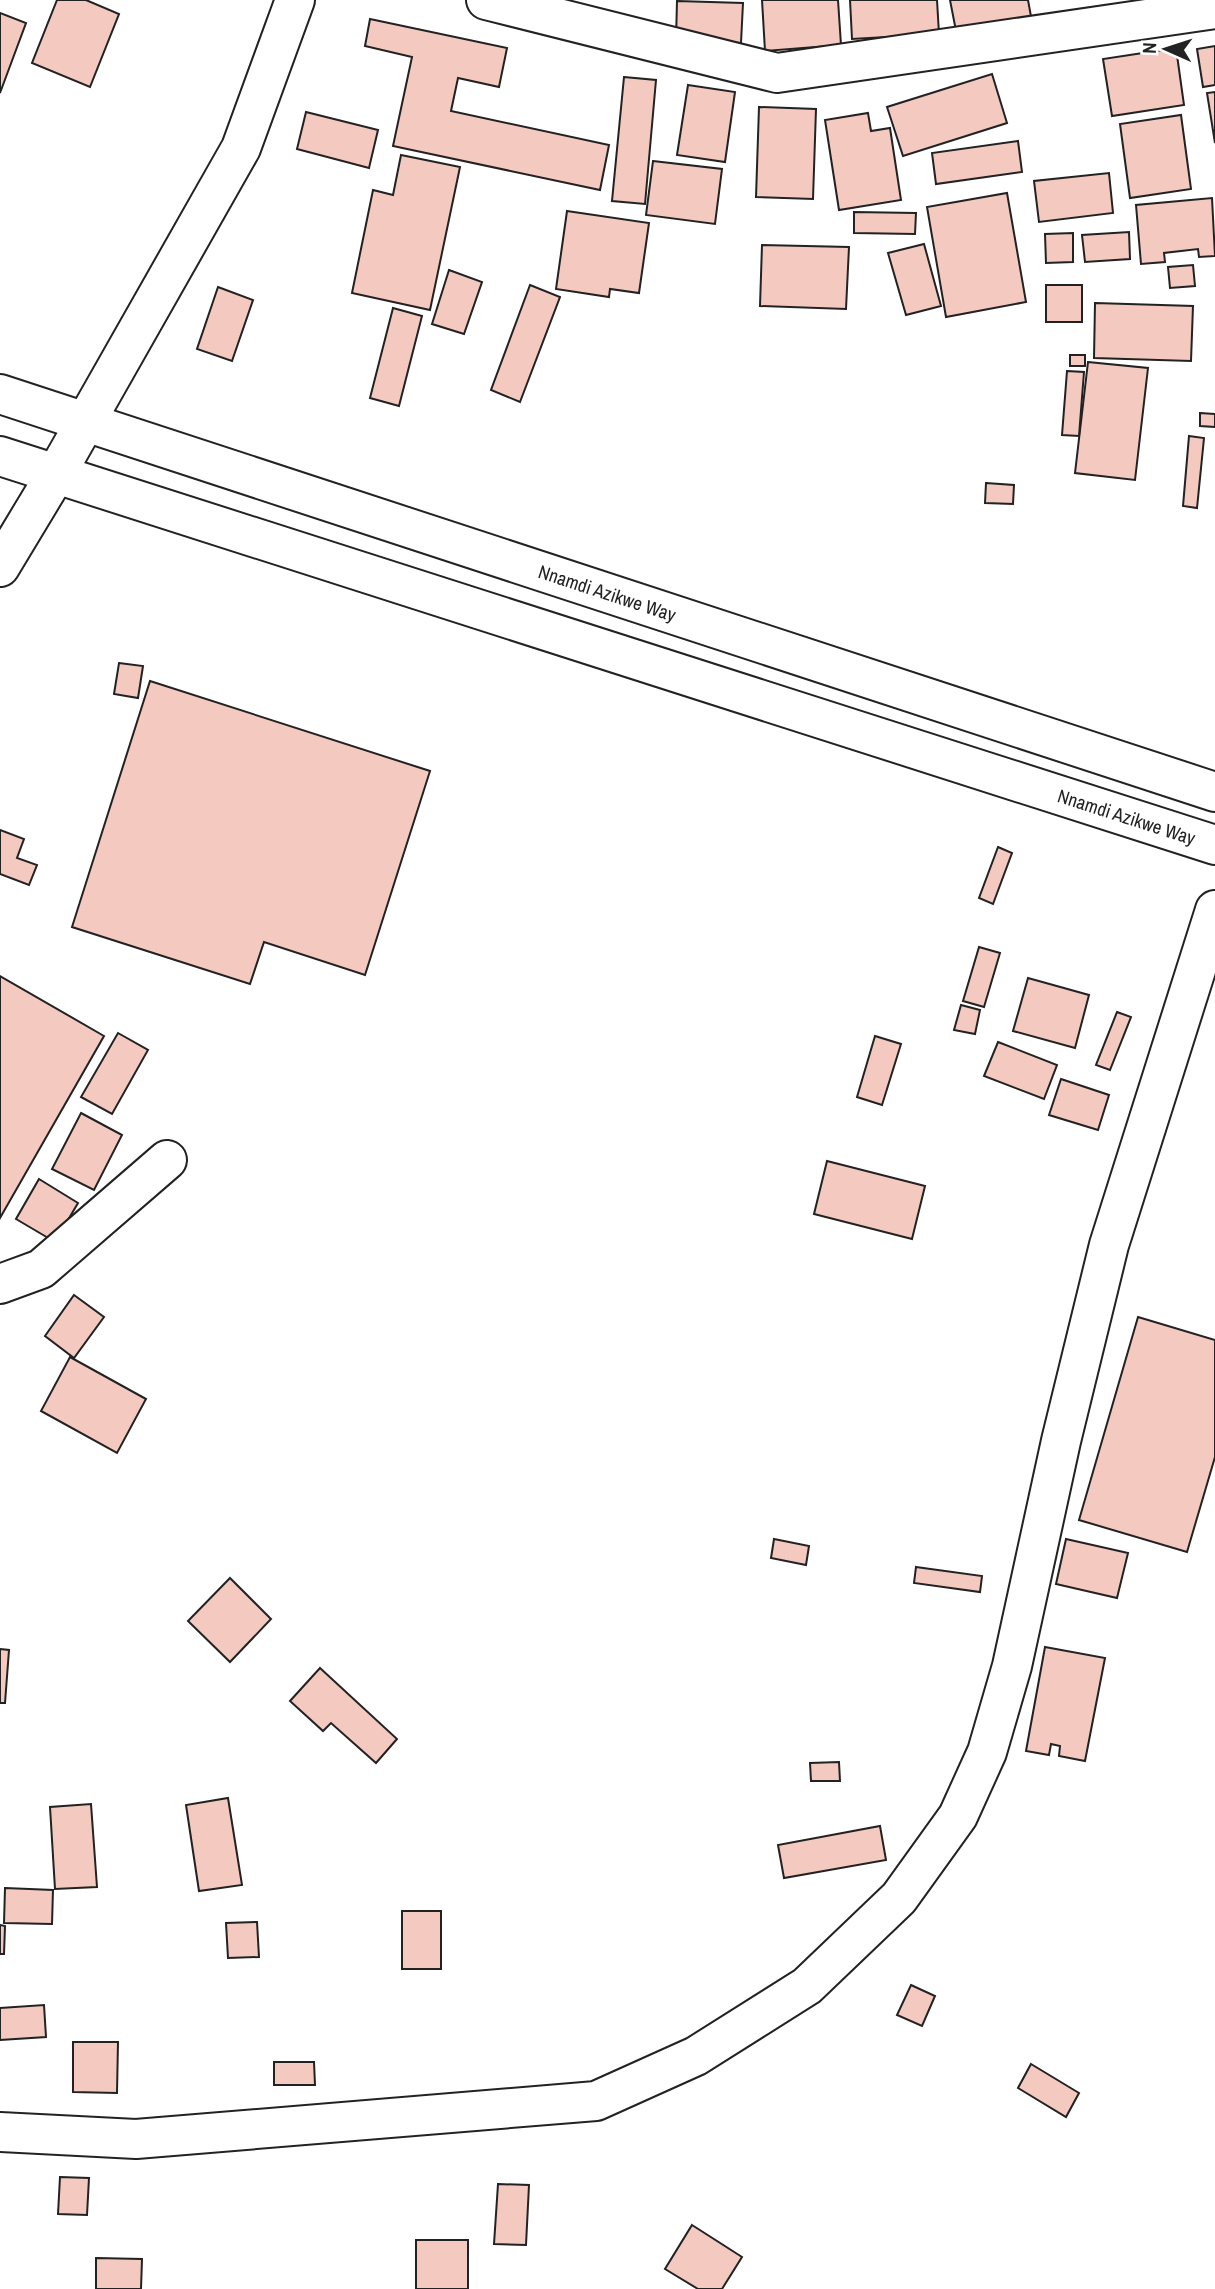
<svg xmlns="http://www.w3.org/2000/svg" width="1215" height="2289" font-family="'Archivo Narrow',sans-serif">
<style>
.building{fill:#f3c9c0;stroke:#222;stroke-width:2}
.lines{fill:none;stroke-linecap:round;stroke-linejoin:round}
.minor-casing{stroke:#222;stroke-width:42}
.highway-casing{stroke:#222;stroke-width:42}
.minor{stroke:#fff;stroke-width:38}
.highway{stroke:#fff;stroke-width:38}
.labels{text-anchor:middle;stroke-width:5;stroke-linejoin:round;paint-order:stroke}
.street-label{font-size:19px;fill:#222;stroke:#fff}
</style>
<rect width="100%" height="100%" fill="#fff"/>
<g class="building">
<path d="M57,0H86L119,14L90,87L32,63Z"/>
<path d="M762,0H838L841,45L765,51Z"/>
<path d="M850,0H937L939,34L852,39Z"/>
<path d="M950,0H1028L1032,22L957,36Z"/>
<path d="M677,1L743,3L741,43L676,40Z"/>
<path d="M0,13L26,23L0,93Z"/>
<path d="M370,19L507,48L499,87L458,78L451,111L609,145L600,190L393,146L412,57L365,46Z"/>
<path d="M1215,46V85L1203,87L1197,49Z"/>
<path d="M1176,48L1184,105L1112,116L1103,59Z"/>
<path d="M992,74L1007,123L903,156L887,107Z"/>
<path d="M624,77L656,80L645,204L612,201Z"/>
<path d="M688,85L735,92L725,162L677,155Z"/>
<path d="M1215,92V143L1207,93Z"/>
<path d="M759,107L816,109L813,199L756,197Z"/>
<path d="M306,112L378,130L369,168L297,149Z"/>
<path d="M868,113L871,131L890,128L901,200L839,210L825,120Z"/>
<path d="M1181,115L1191,189L1130,198L1120,124Z"/>
<path d="M1018,141L1022,172L936,184L932,153Z"/>
<path d="M401,155L460,167L430,310L352,293L373,190L393,195Z"/>
<path d="M653,161L722,169L715,224L646,215Z"/>
<path d="M1109,173L1113,213L1039,222L1034,181Z"/>
<path d="M1007,193L1026,302L946,317L927,207Z"/>
<path d="M1212,198L1215,256L1199,257L1198,249L1164,253L1165,262L1141,264L1136,205Z"/>
<path d="M567,211L649,223L639,293L610,289L609,297L556,289Z"/>
<path d="M854,212L916,213L915,234L854,233Z"/>
<path d="M1129,232L1130,259L1085,262L1082,235Z"/>
<path d="M1073,233V262L1046,263L1045,234Z"/>
<path d="M924,244L941,306L906,315L888,253Z"/>
<path d="M762,245L849,247L846,309L760,306Z"/>
<path d="M1193,265L1195,286L1170,288L1168,267Z"/>
<path d="M449,270L482,282L464,334L432,324Z"/>
<path d="M530,285L560,297L520,402L491,390Z"/>
<rect x="1046" y="285" width="36" height="37"/>
<path d="M218,287L253,300L232,361L197,349Z"/>
<path d="M1095,303L1193,306L1191,361L1094,358Z"/>
<path d="M393,308L422,316L399,406L370,398Z"/>
<rect x="1070" y="355" width="15" height="11"/>
<path d="M1088,362L1148,368L1135,480L1075,473Z"/>
<path d="M1067,371L1084,372L1079,436L1062,435Z"/>
<path d="M1200,413L1215,414V427L1200,426Z"/>
<path d="M1189,436L1204,438L1197,508L1183,506Z"/>
<path d="M986,483L1014,485L1013,504L985,503Z"/>
<path d="M119,663L143,666L138,698L114,694Z"/>
<path d="M150,681L430,771L365,975L264,942L250,984L72,927Z"/>
<path d="M0,830L24,839L17,858L37,865L29,885L0,874Z"/>
<path d="M998,847L1012,853L993,904L979,898Z"/>
<path d="M979,947L1000,953L984,1007L963,1001Z"/>
<path d="M0,976L104,1036L0,1218Z"/>
<path d="M1028,978L1089,995L1075,1048L1013,1031Z"/>
<path d="M961,1005L980,1010L975,1034L954,1030Z"/>
<path d="M1117,1012L1131,1017L1110,1070L1096,1065Z"/>
<path d="M118,1033L148,1050L112,1114L81,1097Z"/>
<path d="M875,1036L901,1044L882,1105L857,1097Z"/>
<path d="M998,1042L1057,1065L1044,1099L984,1076Z"/>
<path d="M1061,1079L1109,1095L1098,1130L1049,1115Z"/>
<path d="M81,1113L122,1135L94,1190L52,1169Z"/>
<path d="M827,1161L925,1186L912,1239L814,1214Z"/>
<path d="M39,1179L78,1203L55,1242L16,1219Z"/>
<path d="M74,1295L104,1317L74,1358L45,1336Z"/>
<path d="M1138,1317L1215,1340V1457L1187,1552L1079,1520Z"/>
<path d="M70,1357L146,1399L117,1453L41,1411Z"/>
<path d="M774,1539L809,1546L806,1565L771,1558Z"/>
<path d="M1066,1539L1128,1553L1117,1598L1056,1584Z"/>
<path d="M916,1567L982,1576L980,1592L914,1583Z"/>
<path d="M230,1578L271,1619L230,1662L188,1621Z"/>
<path d="M1045,1647L1105,1658L1085,1761L1059,1756L1060,1746L1051,1744L1049,1755L1026,1751Z"/>
<path d="M0,1649L9,1650L5,1703H0Z"/>
<path d="M320,1668L397,1739L376,1763L331,1723L323,1731L290,1701Z"/>
<path d="M839,1762L840,1781H811L810,1763Z"/>
<path d="M228,1798L242,1885L199,1891L186,1805Z"/>
<path d="M91,1804L97,1887L55,1889L50,1807Z"/>
<path d="M880,1826L886,1860L784,1878L778,1845Z"/>
<path d="M5,1888L53,1890L52,1924L4,1923Z"/>
<rect x="402" y="1911" width="39" height="58"/>
<path d="M257,1922L259,1957L228,1958L226,1923Z"/>
<path d="M0,1925L5,1926L4,1954H0Z"/>
<path d="M911,1985L935,1996L922,2026L897,2015Z"/>
<path d="M44,2005L46,2037L0,2040V2008Z"/>
<path d="M73,2042H118L117,2093L73,2092Z"/>
<path d="M274,2062H314L315,2085H274Z"/>
<path d="M1031,2064L1079,2093L1066,2117L1018,2088Z"/>
<path d="M60,2177L89,2178L87,2215L58,2214Z"/>
<path d="M498,2184L529,2185L526,2245L494,2244Z"/>
<path d="M692,2225L742,2257L722,2289H698L665,2269Z"/>
<rect x="416" y="2240" width="52" height="49"/>
<path d="M96,2258L142,2259L141,2289H96Z"/>
</g>
<g class="lines">
<g class="minor-casing">
<g id="minor">
<path d="M486,0L777,73L1215,9"/>
<path d="M0,567L56,474L241,148L295,0"/>
<path d="M0,1284L41,1269L167,1160"/>
<path d="M0,2132L136,2139L596,2101L696,2056L807,1986L899,1898L958,1816L987,1752L1012,1666L1061,1441L1109,1245L1215,910"/>
</g>
</g>
<g class="highway-casing">
<g id="highway">
<path id="s1" d="M0,394L1215,792"/>
<path id="s2" d="M0,456L1215,845"/>
</g>
</g>
<use href="#minor" class="minor"/>
<use href="#highway" class="highway"/>
</g>
<g class="labels">
<g class="street-label">
<text dy="7" stroke="none"><textPath href="#s1" startOffset="639">Nnamdi Azikwe Way</textPath></text>
<text dy="7" stroke="none"><textPath href="#s2" startOffset="1183">Nnamdi Azikwe Way</textPath></text>
</g>
</g>
<g transform="translate(1166 49) rotate(273)" stroke="#ffffff" stroke-width="5" paint-order="stroke">
<path d="M0-5L12 26L0 18L-12 26Z" fill="#222222"/>
<text y="-10" font-size="19" font-weight="bold" text-anchor="middle" fill="#222222">N</text>
</g>
</svg>
